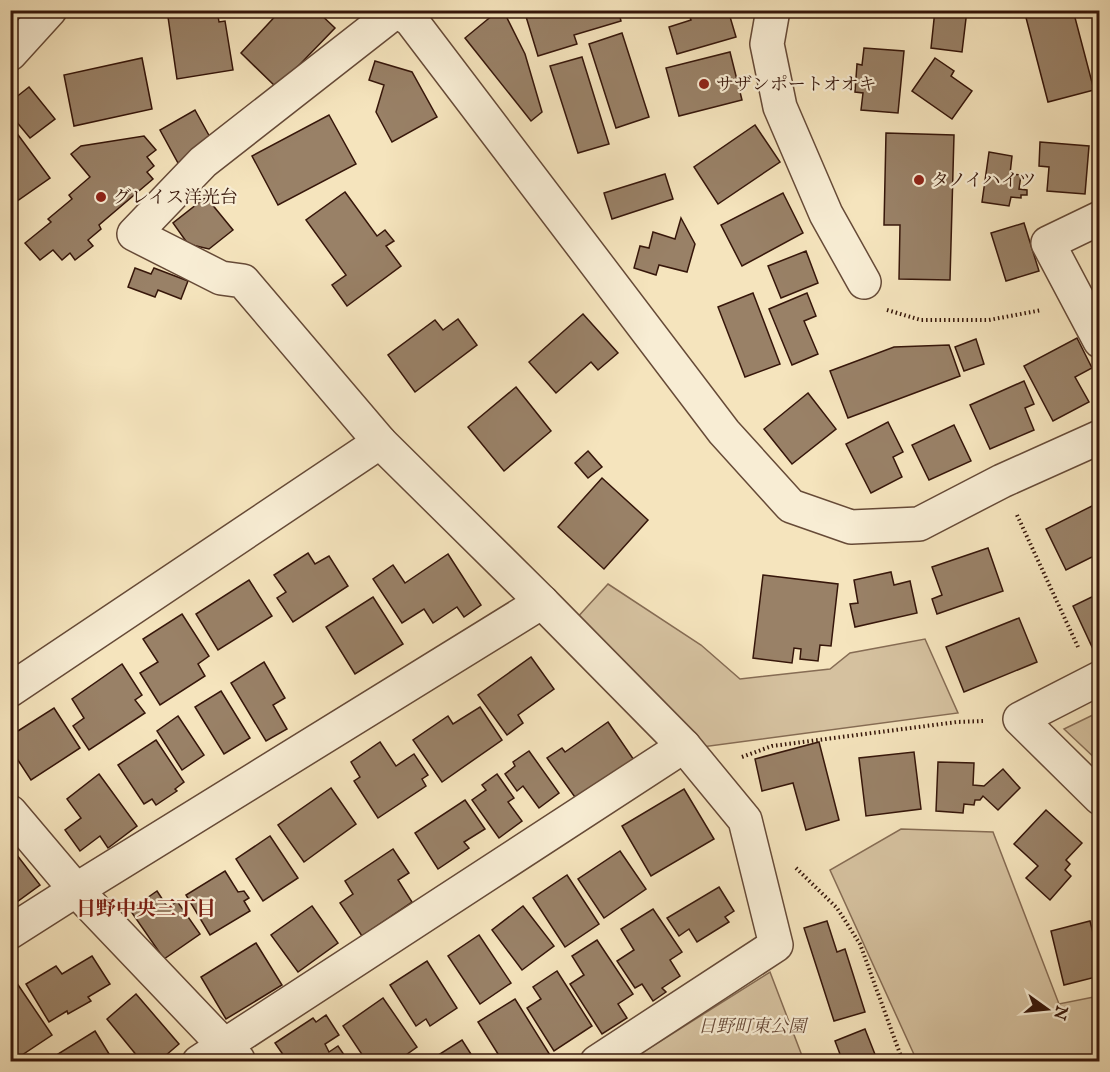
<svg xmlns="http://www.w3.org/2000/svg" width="1110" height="1072" font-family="'IM FELL English','Noto Serif JP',serif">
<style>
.green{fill:#d5c19f;stroke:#866c54;stroke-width:1.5}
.building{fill:#998167;stroke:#36160a;stroke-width:1.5}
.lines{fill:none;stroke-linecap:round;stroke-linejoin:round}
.minor-casing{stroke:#664a37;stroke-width:36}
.path{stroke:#36160a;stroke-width:4;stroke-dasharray:1.5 3;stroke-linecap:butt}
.minor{stroke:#f8edd4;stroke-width:33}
.poi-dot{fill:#8f2418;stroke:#f8edd4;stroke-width:2}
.labels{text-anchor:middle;stroke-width:4.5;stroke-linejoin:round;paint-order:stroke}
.poi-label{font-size:18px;fill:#36160a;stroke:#f8edd4;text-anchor:start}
.park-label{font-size:18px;font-style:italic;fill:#664937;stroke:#f8edd4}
.neighbourhood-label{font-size:20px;font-weight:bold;fill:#7a1f14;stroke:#f8edd4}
</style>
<rect width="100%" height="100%" fill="#f5e4bd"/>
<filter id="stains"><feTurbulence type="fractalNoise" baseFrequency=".00333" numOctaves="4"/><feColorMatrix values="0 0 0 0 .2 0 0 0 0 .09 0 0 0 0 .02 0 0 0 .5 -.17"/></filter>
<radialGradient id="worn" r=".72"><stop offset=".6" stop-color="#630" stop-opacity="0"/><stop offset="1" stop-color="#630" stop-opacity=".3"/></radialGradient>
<g class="green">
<path d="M608,584L701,645L740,679L830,669L850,653L925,639L958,713L702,747L575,620Z"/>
<path d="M1099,712V762L1064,729Z"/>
<path d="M901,829L993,832L1059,1004L1099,996V1061H917L830,870Z"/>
<path d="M770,972L804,1061H629Z"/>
</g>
<g class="building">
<path d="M167,10H217L219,22L225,21L233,70L177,79Z"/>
<path d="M281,10H316L335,28L277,88L241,53Z"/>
<path d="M499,10H503L525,54L542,112L531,121L465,38Z"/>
<path d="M524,10H618L621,21L574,35L577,44L538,56Z"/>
<path d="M700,10H728L736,37L677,54L669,27L691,20L689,14Z"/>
<path d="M935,10H967L962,52L931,48Z"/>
<path d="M1024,10H1073L1094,90L1048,102Z"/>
<path d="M622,33L649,117L616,128L589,44Z"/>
<path d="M864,48L904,51L898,113L861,110L863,93L855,92L857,64L862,65Z"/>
<path d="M730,52L742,100L679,116L666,68Z"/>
<path d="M582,57L609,144L578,153L550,66Z"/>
<path d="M142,58L152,109L74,126L64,75Z"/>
<path d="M935,58L954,71L951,76L972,91L952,119L912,91Z"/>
<path d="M375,61L412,72L437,117L392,142L376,112L384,85L369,80Z"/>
<path d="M29,87L55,119L30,138L10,114V102Z"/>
<path d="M195,110L211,139L198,152L178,163L160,130Z"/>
<path d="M329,115L356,164L278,205L252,156Z"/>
<path d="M10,124L50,178L10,206Z"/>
<path d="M755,125L780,162L718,204L694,167Z"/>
<path d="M886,133L954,135L950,280L899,279L900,225H884Z"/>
<path d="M144,136L156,150L147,157L154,166L147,172L153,179L99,225L101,229L88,240L93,246L75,260L70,253L62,260L53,250L40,260L25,243L51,222L48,219L72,199L69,195L90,177L71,154L81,146Z"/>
<path d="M1040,142L1089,146L1085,194L1047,191L1049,167L1039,166Z"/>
<path d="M989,152L1012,156L1010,174L1021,175L1019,189L1027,190V195H1021V198L1011,197L1009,206L982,202Z"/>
<path d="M665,174L673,199L612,219L604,193Z"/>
<path d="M345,192L377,236L385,230L394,241L386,246L401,266L347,306L332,285L346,275L306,220Z"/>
<path d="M783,193L803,233L742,266L721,225Z"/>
<path d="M206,197L233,230L209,249L188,244L173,223Z"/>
<path d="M681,218L695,244L687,272L659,265L656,275L634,268L640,246L649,248L653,232L675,239Z"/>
<path d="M1024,223L1039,271L1006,281L991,233Z"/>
<path d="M806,251L818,283L781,298L768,266Z"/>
<path d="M135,268L151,274L154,268L188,281L181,299L158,290L155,297L128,287Z"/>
<path d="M753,293L780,364L745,377L718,307Z"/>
<path d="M807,293L816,316L804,321L818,354L792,365L769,309Z"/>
<path d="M583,314L618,353L598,370L591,362L556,393L529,362Z"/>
<path d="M458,319L477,345L415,392L388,355L435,320L443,330Z"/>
<path d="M1077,338L1092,368L1075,377L1089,402L1053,421L1024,366Z"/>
<path d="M976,339L984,364L964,371L955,347Z"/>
<path d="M949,345L960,376L848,418L830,371L894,347Z"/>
<path d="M1024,381L1034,404L1025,408L1034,430L990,449L970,405Z"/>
<path d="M516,387L551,431L504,471L468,427Z"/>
<path d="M808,393L836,429L792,464L764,429Z"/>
<path d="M888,422L903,452L893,457L902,477L871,493L846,444Z"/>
<path d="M954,425L971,461L929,480L912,445Z"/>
<path d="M588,451L602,467L588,478L575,463Z"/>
<path d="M602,478L648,520L604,569L558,527Z"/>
<path d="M1096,504L1100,511V553L1066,570L1046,529Z"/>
<path d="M988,548L1003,591L937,614L932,599L942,595L932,567Z"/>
<path d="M308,553L315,564L329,556L348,586L293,622L277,598L286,592L274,575Z"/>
<path d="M448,554L481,605L464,617L457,607L433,623L424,609L402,623L373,579L393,565L405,583Z"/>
<path d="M891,572L894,585L910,581L917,613L855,627L850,604L858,603L854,580Z"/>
<path d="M763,575L838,584L831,646L820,645L818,661L800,659L801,649L794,648L792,663L753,658Z"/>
<path d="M249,580L272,616L218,650L196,614Z"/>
<path d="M1100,593V646L1093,649L1073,606Z"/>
<path d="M373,597L403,644L355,674L326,627Z"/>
<path d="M182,614L209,656L198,664L205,676L160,705L140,673L158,662L143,639Z"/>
<path d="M1019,618L1037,662L964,692L946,647Z"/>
<path d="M531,657L554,689L518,715L523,723L507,735L478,695Z"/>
<path d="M264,662L285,698L273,705L287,729L266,741L231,683Z"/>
<path d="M122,664L142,695L135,700L145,713L89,750L73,726L84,718L72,699Z"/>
<path d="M221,691L250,738L224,754L195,707Z"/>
<path d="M480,707L502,740L442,782L413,740L448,716L453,724Z"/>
<path d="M54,708L80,748L31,780L10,748V736Z"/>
<path d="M178,716L204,755L182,770L157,731Z"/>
<path d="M608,722L634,760L577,800L547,758L562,748L565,752Z"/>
<path d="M156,740L184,782L175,789L177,791L156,805L152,799L144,804L118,765Z"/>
<path d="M380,742L396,766L414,754L428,775L422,779L426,786L378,818L354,781L360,777L351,762Z"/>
<path d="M819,742L839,820L806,830L793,783L762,791L755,759Z"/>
<path d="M529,751L559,793L539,808L523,786L517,791L505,774L515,766L513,762Z"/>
<path d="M914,752L921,809L866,816L859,758Z"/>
<path d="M938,762L974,763L973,785L984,786L1003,769L1020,788L998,810L983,796L980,800H975L974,805L964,804L963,813L936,811Z"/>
<path d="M99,774L137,826L108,848L100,836L80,851L65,830L81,818L67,799Z"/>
<path d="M497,774L514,798L508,802L522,821L499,838L472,800L486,790L482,785Z"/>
<path d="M331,788L356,824L304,862L278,825Z"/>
<path d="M684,789L714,839L651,876L622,826Z"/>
<path d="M465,800L485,829L464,842L469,848L438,869L415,833Z"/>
<path d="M1046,810L1082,843L1066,860L1070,864L1065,870L1071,876L1050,900L1026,878L1038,866L1014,844Z"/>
<path d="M270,836L298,878L263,901L236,859Z"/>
<path d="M10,846L40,885L10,907Z"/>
<path d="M393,849L409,873L398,880L412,902L362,936L340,903L353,894L345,881Z"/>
<path d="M620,851L646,889L604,918L578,879Z"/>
<path d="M225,871L238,892L244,891L249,898L244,901L250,911L210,935L186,895Z"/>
<path d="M567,875L599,924L565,947L533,898Z"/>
<path d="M719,887L734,911L725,917L729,922L697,942L689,929L679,936L667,918Z"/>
<path d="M157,891L168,908L177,901L200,934L164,959L130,910Z"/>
<path d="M312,906L338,943L298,972L271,935Z"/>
<path d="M523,906L554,946L522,970L492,930Z"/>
<path d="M653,909L682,952L670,960L680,976L662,988L666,992L653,1001L642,984L635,988L617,961L634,950L621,929Z"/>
<path d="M827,921L837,952L845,949L865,1012L834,1021L804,928Z"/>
<path d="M1090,921L1093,933L1100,931V976L1064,985L1051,931Z"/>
<path d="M479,935L511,983L480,1004L448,956Z"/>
<path d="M597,940L633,994L618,1004L627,1018L602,1034L570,984L584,975L572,956Z"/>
<path d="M256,943L282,985L226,1019L201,977Z"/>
<path d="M92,956L110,984L88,997L91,1001L68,1014L67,1011L49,1022L26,984L56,966L62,974Z"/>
<path d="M427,961L457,1008L430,1026L426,1019L416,1026L390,985Z"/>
<path d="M557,971L592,1026L554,1051L527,1008L541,999L533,987Z"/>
<path d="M10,973L52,1035L19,1057L10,1044Z"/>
<path d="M136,994L179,1044L158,1062H142L107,1019Z"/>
<path d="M383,998L417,1047L396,1062H367L343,1026Z"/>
<path d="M515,999L550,1055L541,1062H519L517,1058L511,1062H503L478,1022Z"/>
<path d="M326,1015L339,1035L325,1044L329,1052L338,1046L349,1062H288L275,1043L313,1018L316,1022Z"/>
<path d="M865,1029L878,1062H843L835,1041Z"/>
<path d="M95,1031L114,1062H62L58,1054Z"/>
<path d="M462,1040L476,1062H437L435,1057Z"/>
</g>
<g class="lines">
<g class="minor-casing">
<g id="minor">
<path d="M396,10L411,20L724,432L791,506L851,527L919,524L1002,481L1100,437"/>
<path d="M773,10L767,44L780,107L826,214L864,282"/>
<path d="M10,54L50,10"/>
<path d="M1100,218L1048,243L1100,341"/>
<path d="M380,442L243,281L221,278L134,234L203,162L396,11"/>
<path d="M1100,678L1020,719L1100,798"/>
<path d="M10,690L380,442L542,602"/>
<path d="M10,812L76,890L238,1060"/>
<path d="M10,932L76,890L542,602L684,746L199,1062"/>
<path d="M597,1062L776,945L745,820L684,746"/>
</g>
</g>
<g class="path">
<path d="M887,310L921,320H989L1042,310"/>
<path d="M1017,515L1078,647"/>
<path d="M742,757L772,746L957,722L983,721"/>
<path d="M796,868L837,908L860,944L903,1062"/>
</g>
<use href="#minor" class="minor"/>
</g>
<g class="poi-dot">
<circle cx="704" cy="84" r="6"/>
<circle cx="919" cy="180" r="6"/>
<circle cx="101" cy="197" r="6"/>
</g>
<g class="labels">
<g class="poi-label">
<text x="716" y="90">サザンポートオオキ</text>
<text x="931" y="186">タノイハイツ</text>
<text x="113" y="203">グレイス洋光台</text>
</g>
<g class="park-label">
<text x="752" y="1032">日野町東公園</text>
</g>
<g class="neighbourhood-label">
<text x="146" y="915">日野中央三丁目</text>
</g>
</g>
<rect width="1110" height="1072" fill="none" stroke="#f5e4bd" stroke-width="36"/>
<rect x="12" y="12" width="1086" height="1048" fill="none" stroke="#36160a" stroke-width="3"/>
<rect x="18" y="18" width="1074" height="1036" fill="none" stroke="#36160a" stroke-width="1.5"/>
<g transform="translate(1047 1009) rotate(105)" stroke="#f8edd4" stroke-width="4.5" paint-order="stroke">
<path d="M0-4.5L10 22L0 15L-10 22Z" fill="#36160a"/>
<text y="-9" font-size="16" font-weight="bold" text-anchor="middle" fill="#36160a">N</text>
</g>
<rect width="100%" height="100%" filter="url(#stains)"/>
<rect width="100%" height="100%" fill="url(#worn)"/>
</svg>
